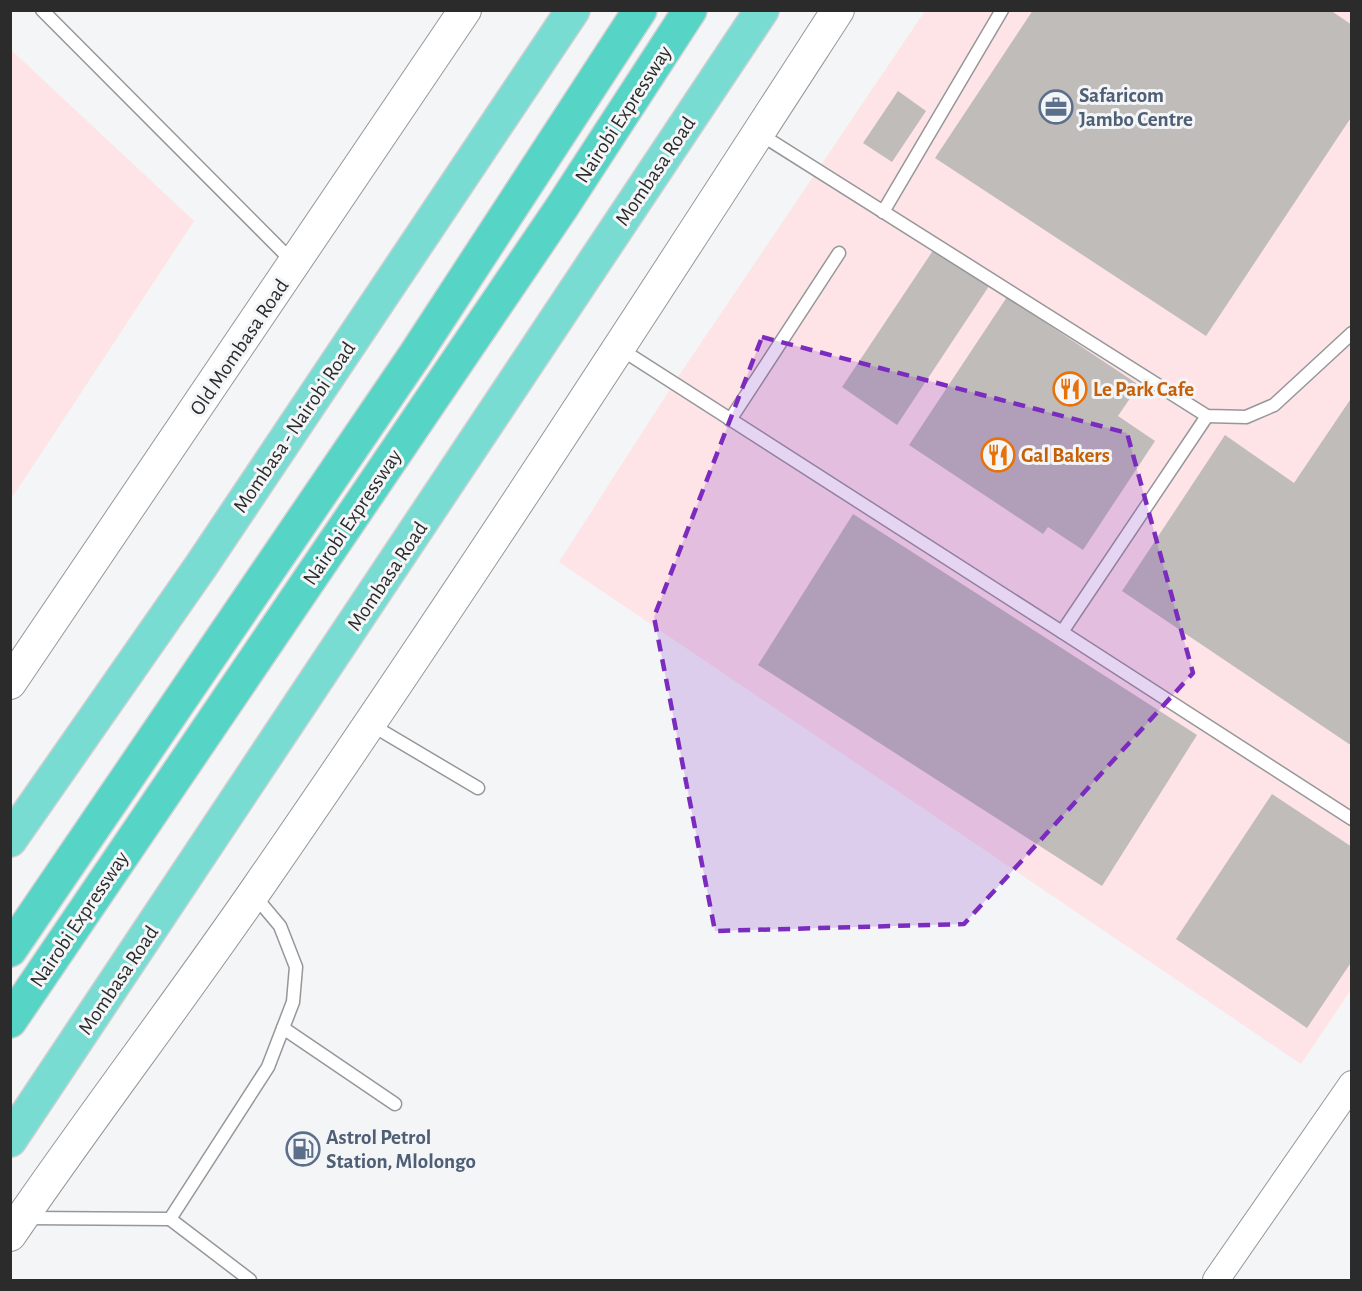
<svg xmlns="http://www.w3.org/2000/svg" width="1362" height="1291" font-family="'Alegreya Sans',sans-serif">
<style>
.industrial{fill:#fee3e7}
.building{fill:#bfbcba}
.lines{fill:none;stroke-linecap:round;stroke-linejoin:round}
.service-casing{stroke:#96979a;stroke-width:15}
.minor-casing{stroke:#96979a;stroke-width:28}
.tertiary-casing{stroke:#96979a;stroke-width:34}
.trunk-casing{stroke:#d0d0d1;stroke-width:36}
.motorway-casing{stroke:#d0d0d1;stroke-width:36}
.service{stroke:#fff;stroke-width:12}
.minor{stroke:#fff;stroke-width:26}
.tertiary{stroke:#fff;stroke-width:32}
.trunk{stroke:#78dcd2;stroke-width:33}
.motorway{stroke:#56d4c6;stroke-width:33}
.marked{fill:#7b2cbf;fill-opacity:0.2;stroke:#7b2cbf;stroke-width:4.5;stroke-dasharray:12 8;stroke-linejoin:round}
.labels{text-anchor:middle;stroke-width:6;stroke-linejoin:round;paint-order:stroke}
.service-label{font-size:21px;font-weight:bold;fill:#4e5e75;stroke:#f3f5f7;text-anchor:start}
.street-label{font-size:21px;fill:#2b2b2c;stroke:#f3f5f7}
.food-label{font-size:21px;font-weight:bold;fill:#c56008;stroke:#f3f5f7;text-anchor:start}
</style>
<rect width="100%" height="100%" fill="#f3f5f7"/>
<g class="industrial">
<path d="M925,11H1351L1352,988L1301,1064L559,562L674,383Z"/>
<path d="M11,50L194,221L11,499Z"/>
</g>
<g class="building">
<path d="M1033,10H1330L1352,25V116L1206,336L935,158Z"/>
<path d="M898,91L926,111L892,162L863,143Z"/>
<path d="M934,249L989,286L897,425L842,387Z"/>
<path d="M1007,297L1139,385L1118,416L1155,441L1083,550L1048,527L1043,534L909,445Z"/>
<path d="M1352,397V746L1122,591L1225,435L1294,483Z"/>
<path d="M853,514L1197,735L1102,886L758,665Z"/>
<path d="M1272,794L1352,847V961L1307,1028L1176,939Z"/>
</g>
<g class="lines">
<g class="service-casing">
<g id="service">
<path d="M42,10L294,263"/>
<path d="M760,134L1207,416L1246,417L1274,405L1352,333"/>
<path d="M883,212L1002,10"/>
<path d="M619,348L1062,632L1207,416"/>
<path d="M730,420L839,253"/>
<path d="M1062,632L1352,819"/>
<path d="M370,724L478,788"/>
<path d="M283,1028L395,1104"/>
<path d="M26,1218L170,1219L268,1067L293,1002L296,967L280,926L254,895"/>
<path d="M170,1219L250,1280"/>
</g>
</g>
<g class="minor-casing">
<path id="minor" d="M1216,1280L1352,1084"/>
</g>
<g class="tertiary-casing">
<g id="tertiary">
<path d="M10,683L465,10"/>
<path d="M10,1235C90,1118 176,1006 256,890C456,601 647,305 838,10"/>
</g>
</g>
<g class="trunk-casing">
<g id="trunk">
<path d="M10,840L201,566L573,10"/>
<path d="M10,1140L762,10"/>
</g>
</g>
<g class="motorway-casing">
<g id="motorway">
<path d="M10,950L415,355L640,10"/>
<path d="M10,1021L562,207L690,10"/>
</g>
</g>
<use href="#service" class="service"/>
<use href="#minor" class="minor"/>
<use href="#tertiary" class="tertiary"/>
<use href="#trunk" class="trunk"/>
<use href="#motorway" class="motorway"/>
</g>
<path class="marked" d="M762,337L1127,433L1193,673L964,924L715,931L654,617Z"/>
<defs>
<g id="office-ring" transform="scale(1.725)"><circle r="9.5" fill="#f3f5f7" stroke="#5c6f8a" stroke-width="1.5"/><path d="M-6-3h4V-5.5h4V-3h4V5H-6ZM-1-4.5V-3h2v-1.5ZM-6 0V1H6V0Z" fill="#5c6f8a"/></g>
<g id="restaurant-ring" transform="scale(1.725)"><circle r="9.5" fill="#f3f5f7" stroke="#e8710a" stroke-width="1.5"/><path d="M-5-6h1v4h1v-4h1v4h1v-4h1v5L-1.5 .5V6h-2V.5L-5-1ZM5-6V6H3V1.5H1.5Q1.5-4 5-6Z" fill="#e8710a"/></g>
<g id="fuel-ring" transform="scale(1.725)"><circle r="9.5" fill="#f3f5f7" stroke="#5c6f8a" stroke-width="1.5"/><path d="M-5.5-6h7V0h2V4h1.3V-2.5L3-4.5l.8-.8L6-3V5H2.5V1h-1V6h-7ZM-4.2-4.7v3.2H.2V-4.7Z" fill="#5c6f8a"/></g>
</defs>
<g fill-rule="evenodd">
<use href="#office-ring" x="1056" y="107"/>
<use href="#restaurant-ring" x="1070" y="389"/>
<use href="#restaurant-ring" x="998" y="455"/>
<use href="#fuel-ring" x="303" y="1149"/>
</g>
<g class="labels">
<g class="service-label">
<text x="1079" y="102">Safaricom<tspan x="1079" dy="24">Jambo Centre</tspan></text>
<text x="326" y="1144">Astrol Petrol<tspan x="326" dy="24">Station, Mlolongo</tspan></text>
</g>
<g class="street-label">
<text transform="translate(623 114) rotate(-57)" y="7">Nairobi Expressway</text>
<text transform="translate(655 171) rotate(-56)" y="7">Mombasa Road</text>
<text transform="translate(239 347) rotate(-56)" y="7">Old Mombasa Road</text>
<text transform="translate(294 427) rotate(-56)" y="7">Mombasa - Nairobi Road</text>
<text transform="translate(352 517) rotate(-56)" y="7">Nairobi Expressway</text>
<text transform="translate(387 576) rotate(-56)" y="7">Mombasa Road</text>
<text transform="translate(79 919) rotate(-56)" y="7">Nairobi Expressway</text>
<text transform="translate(118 980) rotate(-56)" y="7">Mombasa Road</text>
</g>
<g class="food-label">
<text x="1093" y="396">Le Park Cafe</text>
<text x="1021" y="462">Gal Bakers</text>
</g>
</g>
<rect width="1362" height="1291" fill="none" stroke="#2b2b2c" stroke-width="24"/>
</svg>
